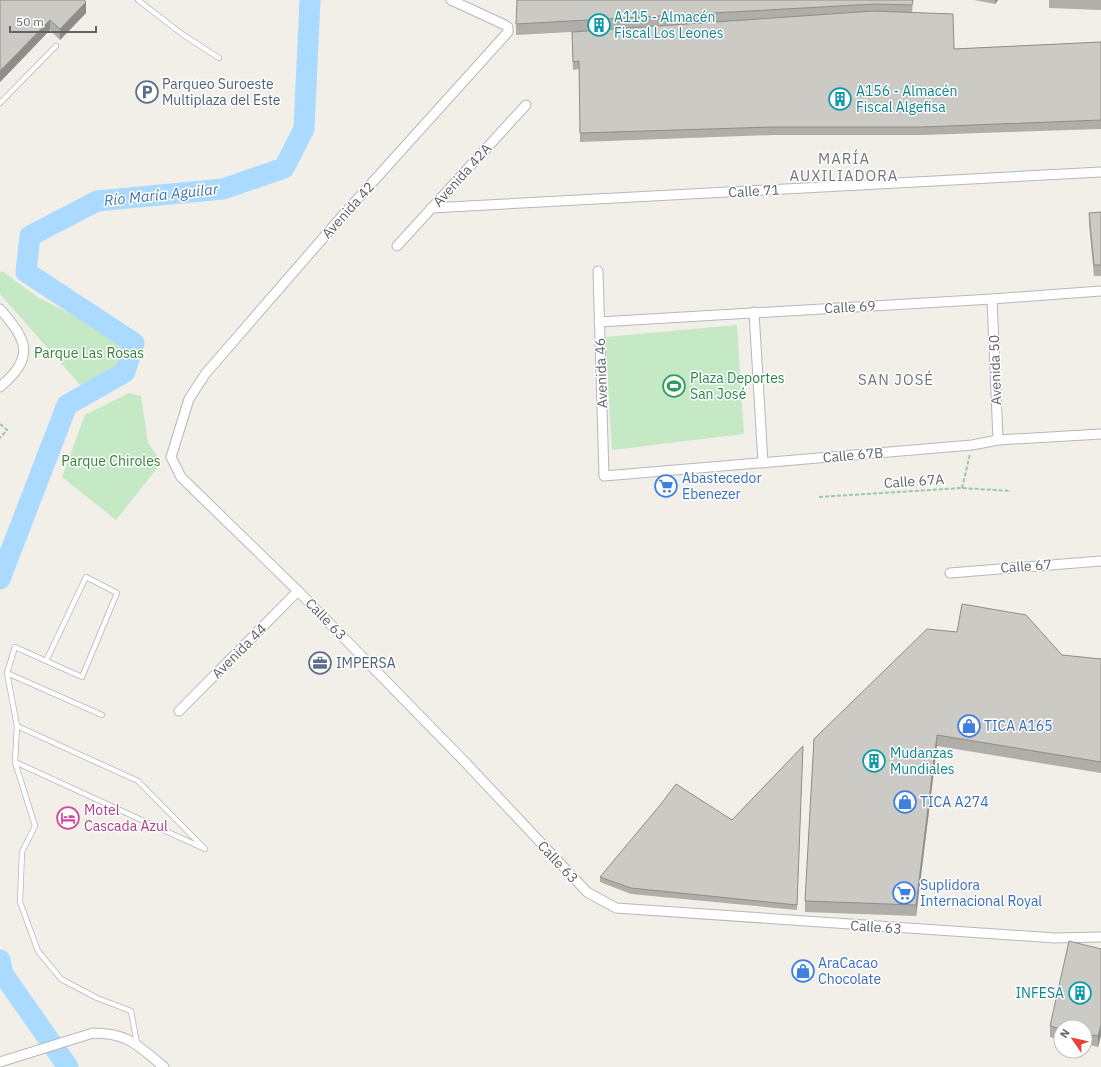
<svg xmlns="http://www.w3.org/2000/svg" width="1101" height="1067" font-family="'IBM Plex Sans',sans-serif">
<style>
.green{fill:#c5e8c5}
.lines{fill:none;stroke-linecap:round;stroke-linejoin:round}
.river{stroke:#aadaff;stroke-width:21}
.lane-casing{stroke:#b5b8bc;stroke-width:6}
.street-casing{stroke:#b5b8bc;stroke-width:11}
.path{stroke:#9cc7a9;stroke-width:2;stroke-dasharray:4 2;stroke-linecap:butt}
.lane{stroke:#fff;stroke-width:4.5}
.street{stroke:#fff;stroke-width:9}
.wall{fill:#afaea9}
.shaded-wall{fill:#8f8d8a}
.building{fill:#cccac5;stroke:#8f8d8a}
.labels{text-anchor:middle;stroke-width:3;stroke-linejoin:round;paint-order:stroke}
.culture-label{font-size:14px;fill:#0d838f;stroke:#fff;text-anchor:start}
.service-label{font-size:14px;fill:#4e5e75;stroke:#fff;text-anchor:start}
.street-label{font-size:14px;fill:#5f6368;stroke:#fff}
.park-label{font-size:14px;fill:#348238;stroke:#fff}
.leisure-label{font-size:14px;fill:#27864d;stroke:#fff;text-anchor:start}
.shop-label{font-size:14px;fill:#366cbe;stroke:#fff;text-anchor:start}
.hotel-label{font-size:14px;fill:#b23c85;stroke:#fff;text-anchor:start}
.neighbourhood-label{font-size:15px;letter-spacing:1px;fill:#70757a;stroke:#fff}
.water-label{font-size:15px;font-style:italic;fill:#4174aa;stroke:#fff}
</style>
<rect width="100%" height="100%" fill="#f1efe8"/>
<g class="green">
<path d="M2,271L39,298L113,335L123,348L121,367L82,387L0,294V273Z"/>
<path d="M737,325L744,434L612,450L605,337Z"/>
<path d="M129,393L141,396L148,443L162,462L116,520L62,477L85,415Z"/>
</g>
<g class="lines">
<g class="river">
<path d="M0,579L67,405L125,372L134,343L26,272L30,236L97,201L223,189L284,168L304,129L310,0"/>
<path d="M0,960L3,974L68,1067"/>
</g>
<g class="lane-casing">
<g id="lane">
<path d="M138,0L182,34L219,58"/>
<path d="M0,103L56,46"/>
<path d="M46,661L86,577L117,593L82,677L15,647L7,673L17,726L15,762L35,826L22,852L20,902L38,951L61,979L97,998L131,1011L137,1044"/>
<path d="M7,673L102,715"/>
<path d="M15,762L205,849L138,781L17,726"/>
</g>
</g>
<g class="street-casing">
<g id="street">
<path d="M451,0L505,25L508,27V32L343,215L206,373L189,399L171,457L181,477L298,591L466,763L587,892L616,908L1055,938L1101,937"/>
<path d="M431,208L1101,172"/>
<path d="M397,246L526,105"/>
<path d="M598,271L604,476L972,445L998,440L1101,434"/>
<path d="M992,299L998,440"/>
<path d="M0,309C28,341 35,357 0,387"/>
<path d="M754,312L763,463"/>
<path d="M599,322L992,299L1101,291"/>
<path d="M950,573L1101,561"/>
<path d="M179,711L298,591"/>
<path d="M0,1062L93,1033C129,1033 138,1046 164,1067"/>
</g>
</g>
<g class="path">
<path d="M0,424L7,430L0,438"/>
<path d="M962,488L970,454"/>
<path d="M819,497L962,488L1011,491"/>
</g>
<use href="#lane" class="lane"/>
<use href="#street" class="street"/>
</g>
<g class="wall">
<path d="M0,0L86,13L60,40L50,30L0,82Z"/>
<path d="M913,0L912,13L954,49L1101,42V129L922,135H773L580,142L579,69L573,70L572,32L626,29L516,35V24Z"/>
<path d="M974,0H998L995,4Z"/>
<path d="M1049,0H1101V10L1049,8Z"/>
<path d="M1101,212V276H1094L1089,224V213Z"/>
<path d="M1062,655L1101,659V773L937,746L916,916L805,912V901L814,739Z"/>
<path d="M803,746L797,910L631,894L600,882V877L732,820Z"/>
<path d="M1101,949V1035L1098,1047L1085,1044V1027H1061V1040L1050,1037V1026Z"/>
</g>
<g class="shaded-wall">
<path d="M995,0H998L995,4Z"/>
<path d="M86,2V13L60,40V29Z"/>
<path d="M50,20V30L0,82V71Z"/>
<path d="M937,735V746L916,916V905Z"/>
<path d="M1101,1025V1035L1098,1047V1036Z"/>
</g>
<g class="building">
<path d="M0,0H84L86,2L60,29L50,20L0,71Z"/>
<path d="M517,0H913L912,5L875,4L516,24Z"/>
<path d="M873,11L953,14L954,49L1101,42V120L922,127H773L580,133L579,61L573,62L572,32Z"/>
<path d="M1101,212V265H1094L1089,213Z"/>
<path d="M962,604L1026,615L1062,655L1101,659V762L937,735L916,905L805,901L814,739L927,629L957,632Z"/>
<path d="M803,746L797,905L631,888L600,877L661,804L676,784L732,820Z"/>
<path d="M1069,941L1101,949V1025L1098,1036L1085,1034V1027H1061V1029L1050,1026Z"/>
</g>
<defs>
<g id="building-ring" transform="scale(1.15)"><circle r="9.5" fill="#fff" stroke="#0f9aa8" stroke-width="1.5"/><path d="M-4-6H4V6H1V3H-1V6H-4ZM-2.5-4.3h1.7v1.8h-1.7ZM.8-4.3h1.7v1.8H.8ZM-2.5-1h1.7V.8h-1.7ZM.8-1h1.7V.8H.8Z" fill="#0f9aa8"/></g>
<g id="parking-ring" transform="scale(1.15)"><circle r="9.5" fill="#fff" stroke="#5c6f8a" stroke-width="1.5"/><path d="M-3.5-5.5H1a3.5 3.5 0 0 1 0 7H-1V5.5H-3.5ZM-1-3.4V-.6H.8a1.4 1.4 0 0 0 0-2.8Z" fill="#5c6f8a"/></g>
<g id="stadium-ring" transform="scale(1.15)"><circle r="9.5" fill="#fff" stroke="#2e9e5b" stroke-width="1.5"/><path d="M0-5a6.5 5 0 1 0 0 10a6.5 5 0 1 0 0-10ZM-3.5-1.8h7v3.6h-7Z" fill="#2e9e5b"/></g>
<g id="supermarket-ring" transform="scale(1.15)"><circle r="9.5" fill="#fff" stroke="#3f7fe0" stroke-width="1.5"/><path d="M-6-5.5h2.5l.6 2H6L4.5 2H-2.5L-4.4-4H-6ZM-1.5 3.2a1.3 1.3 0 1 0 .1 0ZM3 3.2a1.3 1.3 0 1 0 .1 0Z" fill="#3f7fe0"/></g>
<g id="office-ring" transform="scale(1.15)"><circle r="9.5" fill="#fff" stroke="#5c6f8a" stroke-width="1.5"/><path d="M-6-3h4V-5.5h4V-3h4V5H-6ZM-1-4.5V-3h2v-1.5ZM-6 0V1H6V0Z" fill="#5c6f8a"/></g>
<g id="shop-ring" transform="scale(1.15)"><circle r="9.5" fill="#fff" stroke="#3f7fe0" stroke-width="1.5"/><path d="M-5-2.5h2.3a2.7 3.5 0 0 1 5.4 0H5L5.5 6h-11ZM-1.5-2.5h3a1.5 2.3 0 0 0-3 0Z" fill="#3f7fe0"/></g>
<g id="hotel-ring" transform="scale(1.15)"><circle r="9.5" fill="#fff" stroke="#d1479c" stroke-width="1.5"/><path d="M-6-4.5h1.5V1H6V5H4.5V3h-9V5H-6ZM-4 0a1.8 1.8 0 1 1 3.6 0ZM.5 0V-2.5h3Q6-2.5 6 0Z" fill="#d1479c"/></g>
</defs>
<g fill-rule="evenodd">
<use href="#building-ring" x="599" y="25"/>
<use href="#parking-ring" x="147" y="92"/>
<use href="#building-ring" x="840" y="99"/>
<use href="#stadium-ring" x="674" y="386"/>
<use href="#supermarket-ring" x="666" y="486"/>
<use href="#office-ring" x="320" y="663"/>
<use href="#shop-ring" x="969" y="726"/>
<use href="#building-ring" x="874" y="761"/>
<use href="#shop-ring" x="905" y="802"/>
<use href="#hotel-ring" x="68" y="818"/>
<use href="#supermarket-ring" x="904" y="893"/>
<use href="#shop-ring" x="803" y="971"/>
<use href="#building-ring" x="1080" y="993"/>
</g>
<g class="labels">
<g class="culture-label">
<text x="614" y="22">A115 - Almacén<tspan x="614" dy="16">Fiscal Los Leones</tspan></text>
<text x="856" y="96">A156 - Almacén<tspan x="856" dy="16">Fiscal Algefisa</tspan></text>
<text x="890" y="758">Mudanzas<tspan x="890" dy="16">Mundiales</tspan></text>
<text x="1064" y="998" text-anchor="end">INFESA</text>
</g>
<g class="service-label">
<text x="162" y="89">Parqueo Suroeste<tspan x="162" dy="16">Multiplaza del Este</tspan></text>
<text x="336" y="668">IMPERSA</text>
</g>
<g class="street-label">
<text transform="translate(462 175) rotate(-48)" y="5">Avenida 42A</text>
<text transform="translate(754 191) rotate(-3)" y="5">Calle 71</text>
<text transform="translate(348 210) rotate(-48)" y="5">Avenida 42</text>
<text transform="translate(850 307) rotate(-3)" y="5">Calle 69</text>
<text transform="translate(995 370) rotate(-92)" y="5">Avenida 50</text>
<text transform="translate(601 373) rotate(-92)" y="5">Avenida 46</text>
<text transform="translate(853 455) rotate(-5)" y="5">Calle 67B</text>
<text transform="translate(914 481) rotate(-4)" y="5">Calle 67A</text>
<text transform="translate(1026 566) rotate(-4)" y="5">Calle 67</text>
<text transform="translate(326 619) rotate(46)" y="5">Calle 63</text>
<text transform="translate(239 651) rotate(-45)" y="5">Avenida 44</text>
<text transform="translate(558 862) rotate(47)" y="5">Calle 63</text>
<text transform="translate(876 927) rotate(4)" y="5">Calle 63</text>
</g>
<g class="park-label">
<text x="89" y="358">Parque Las Rosas</text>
<text x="111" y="466">Parque Chiroles</text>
</g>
<g class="leisure-label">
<text x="690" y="383">Plaza Deportes<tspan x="690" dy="16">San José</tspan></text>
</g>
<g class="shop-label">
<text x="682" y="483">Abastecedor<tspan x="682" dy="16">Ebenezer</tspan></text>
<text x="984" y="731">TICA A165</text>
<text x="920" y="807">TICA A274</text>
<text x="920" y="890">Suplidora<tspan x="920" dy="16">Internacional Royal</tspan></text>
<text x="818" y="968">AraCacao<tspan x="818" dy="16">Chocolate</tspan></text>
</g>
<g class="hotel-label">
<text x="84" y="815">Motel<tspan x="84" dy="16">Cascada Azul</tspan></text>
</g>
<g class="neighbourhood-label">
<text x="844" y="164">MARÍA<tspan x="844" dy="17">AUXILIADORA</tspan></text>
<text x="896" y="385">SAN JOSÉ</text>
</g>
<g class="water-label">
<text transform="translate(161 195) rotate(-6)" y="5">Río María Aguilar</text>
</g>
</g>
<g transform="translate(1073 1039) rotate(304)"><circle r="19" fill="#ffffff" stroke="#bfc1c3"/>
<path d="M0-3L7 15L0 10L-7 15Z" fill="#ea4335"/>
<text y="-6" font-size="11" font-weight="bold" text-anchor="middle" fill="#5f6368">N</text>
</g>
<path d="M10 26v6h86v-6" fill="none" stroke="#5f6368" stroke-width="2"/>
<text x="16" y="26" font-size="12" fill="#5f6368" stroke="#ffffff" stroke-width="3" paint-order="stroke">50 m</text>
</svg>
